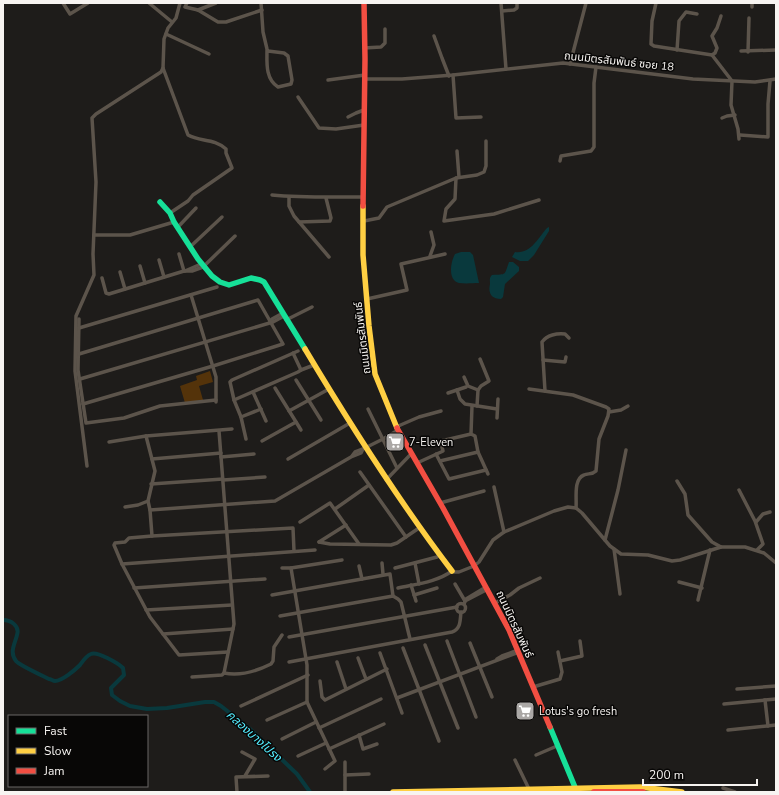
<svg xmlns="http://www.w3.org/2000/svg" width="779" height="795" font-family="'Nunito Sans','Noto Sans Thai',sans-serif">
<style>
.green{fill:#54330a}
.water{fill:#09393d}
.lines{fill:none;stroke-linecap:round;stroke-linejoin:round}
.canal{stroke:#09393d;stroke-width:4}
.street{stroke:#5c544b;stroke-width:3.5}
.fast{stroke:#16e098;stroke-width:5.5}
.slow{stroke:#ffcf43;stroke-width:5.5}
.jam{stroke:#f24e42;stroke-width:5.5}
.jam-bridge{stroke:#f24e42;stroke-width:6}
.labels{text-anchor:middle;stroke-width:3;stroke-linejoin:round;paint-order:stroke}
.street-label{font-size:11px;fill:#f7f4f1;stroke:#080706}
.poi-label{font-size:11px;fill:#f7f4f1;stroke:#080706;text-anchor:start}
.water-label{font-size:12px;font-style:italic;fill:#53ecfe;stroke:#080706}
</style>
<rect width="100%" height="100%" fill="#1e1c1a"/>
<path class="green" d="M210,371L213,382L199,386L203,400L185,403L180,386L197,380L196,376Z"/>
<g class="water">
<path d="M549,227V231L534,255L528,261H520L512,257L515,252C531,254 538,238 547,228Z"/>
<path d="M461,252H470L473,255L479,283C473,283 466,284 459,283C447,280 451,261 455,254Z"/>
<path d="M509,262H513L519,267V271L505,284L503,297L501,299C491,299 488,293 490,284C490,280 489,278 492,275C507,274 504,276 509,262Z"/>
</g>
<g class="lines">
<path class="canal" d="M3,620C11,620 20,626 17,635C15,644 9,652 16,661C19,665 43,676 49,679C51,679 53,681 55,681C62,681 75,670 80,665C83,661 86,656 91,654C97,651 118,663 123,668L124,675L111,688L112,695L120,701L130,706L147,709L167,708L205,702H214L221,706L250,729L297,774L310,792"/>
<g class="street">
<path d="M63,3L70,14L88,3"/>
<path d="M149,3L172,22"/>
<path d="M187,3L185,7L198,10L218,22H226L262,10"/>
<path d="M261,3L263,32L267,49L268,51L284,53L288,56L292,80L291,84L278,87C265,79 267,62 267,49"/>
<path d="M501,3L506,69"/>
<path d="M656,3L652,21L651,44L654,46L712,55L732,81L731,105L738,129L739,139"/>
<path d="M752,7V3"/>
<path d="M198,10L216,3"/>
<path d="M502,11L514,10L517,8V3"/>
<path d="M166,34L209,54"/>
<path d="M434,36L442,58L449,76"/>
<path d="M364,48L381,47L385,43V29"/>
<path d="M677,50L679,21L686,12L697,14"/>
<path d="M741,51L776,50"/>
<path d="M748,52L749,18"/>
<path d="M712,55L715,53L717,48L712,36L717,28L721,16"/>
<path d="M570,64L586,3"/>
<path d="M453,75L456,118L481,117"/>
<path d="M365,79H402L453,75L563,63L693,79L755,82L776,79"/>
<path d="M328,80L365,75"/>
<path d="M298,97L319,128L336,129L364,125"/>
<path d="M348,117L356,113L364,110"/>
<path d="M722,118L727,116L735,115"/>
<path d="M740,135L768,137V104L770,81"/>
<path d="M457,151L459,177"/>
<path d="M560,161L561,156L591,151L594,147V83L596,67"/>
<path d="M456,178L455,199L446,209L444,221L494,214L539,200"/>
<path d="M272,195C303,198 333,197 363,197"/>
<path d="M289,197V206L294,216L329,257"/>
<path d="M170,213L188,201L193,195L232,168L226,153V149C214,138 200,142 188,135L163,68L164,39L168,28L176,18L180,3"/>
<path d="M364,221L379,218L387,207L456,178L477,175L484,172L486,166V141"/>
<path d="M299,222L330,221L331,218L326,198"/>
<path d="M178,227L196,208"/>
<path d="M94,235H130L174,222"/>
<path d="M190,247L222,217"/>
<path d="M179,254L184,271"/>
<path d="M430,256L434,245L431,232"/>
<path d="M159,260L164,277"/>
<path d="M140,266L145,283"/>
<path d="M185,271L201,264"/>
<path d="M120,272L125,289"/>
<path d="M102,278L106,293L109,294L184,271H192L203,267L235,236"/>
<path d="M191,295L216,377V402"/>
<path d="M367,299L407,290L401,264L445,254"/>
<path d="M79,319L78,370L86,423L124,418L160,406L216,400"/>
<path d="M286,320L312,307"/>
<path d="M270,322L272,319L283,313"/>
<path d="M79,328L217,287"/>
<path d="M79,354L258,300L283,344L213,366L83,404"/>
<path d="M543,360L565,362L566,357"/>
<path d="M301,370L314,365"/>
<path d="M464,377L468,386L478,390"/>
<path d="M80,379L273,322L284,316"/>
<path d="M296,380L321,420"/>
<path d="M275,388L301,430"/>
<path d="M529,389L573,395L606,407L609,409L608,416L599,439L596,471C592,475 588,473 584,475C573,479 577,499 576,508"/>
<path d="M457,390L460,399L465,404L497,409"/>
<path d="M545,391L542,342C547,335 557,333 565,334L569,338"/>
<path d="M253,392L266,421"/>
<path d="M448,393L466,387"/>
<path d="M234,400L298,372L301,370L293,353"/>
<path d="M472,406L471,434L475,436L478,452L488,474"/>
<path d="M477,406L478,390L481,386L489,381L480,359"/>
<path d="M368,409L397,468"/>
<path d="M289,411L329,389"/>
<path d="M609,412L621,410L628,406"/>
<path d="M241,417L261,409"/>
<path d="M497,418L498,399"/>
<path d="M396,427L419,417L441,411"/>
<path d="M146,436L155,471L148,501L150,510L152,536"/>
<path d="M385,438L399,434"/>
<path d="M246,439L241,417L234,400L230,382L232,380L298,351"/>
<path d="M262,441L296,422"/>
<path d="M109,442L146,436L232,429"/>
<path d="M365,448L385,438L398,430"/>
<path d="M436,454L449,479L486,470"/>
<path d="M352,456L355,452L363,449"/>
<path d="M221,457L254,454"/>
<path d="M152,459L221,453"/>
<path d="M288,459L350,423"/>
<path d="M440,461L478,452"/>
<path d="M417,463L441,452L443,451L441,443V441L471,434"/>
<path d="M87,466L75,371L76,316L94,275L93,254L96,182L92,118L96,114L161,72L163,68"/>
<path d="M360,472L406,537"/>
<path d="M223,480L265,477"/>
<path d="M386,480L411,454"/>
<path d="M677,481L685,494L688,515L712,542L721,547"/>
<path d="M151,484L223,479"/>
<path d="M494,487L504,532"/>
<path d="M739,490L755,521L763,544L757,550"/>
<path d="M440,503L484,491"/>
<path d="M125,507L138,505L148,501"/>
<path d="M335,509L369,485"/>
<path d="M150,510L275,501L351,457L361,453L363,449"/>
<path d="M300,522L330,503L359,544"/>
<path d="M756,522L763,514L770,512"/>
<path d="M605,540L618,490L626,450"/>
<path d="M319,542L330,544L391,545L397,543L419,528"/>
<path d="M319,542L346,525"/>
<path d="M614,549L620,594"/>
<path d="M382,563L383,574"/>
<path d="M415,563L419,584"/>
<path d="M122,564L315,550"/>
<path d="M359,566L362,579"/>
<path d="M282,568H291L342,560"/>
<path d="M291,568L307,665V702L335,761L325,769"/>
<path d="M395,568L437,557"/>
<path d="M679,582L702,588"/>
<path d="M455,584L465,601"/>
<path d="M411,585L416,601"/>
<path d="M134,588L265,579"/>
<path d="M398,588C416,584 437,582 452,571L455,572H459L474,566L479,562L493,540L504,532L554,511L568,507L576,508L582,513L610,546L621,554L648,555L672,561L680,560L721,547H745L764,553L776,563"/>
<path d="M272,595L390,574L393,596"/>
<path d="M414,595L437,588"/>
<path d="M698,600L710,550"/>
<path d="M465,601L488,589"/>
<path d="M495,603L510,595L519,588L540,578"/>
<circle cx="461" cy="608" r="4.5"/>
<path d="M464,604L466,599L486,587"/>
<path d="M146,610L232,605"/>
<path d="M280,616L393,596L398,599L401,602L410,639"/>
<path d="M163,634L233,629"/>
<path d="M289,637L457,607"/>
<path d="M447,641L476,717"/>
<path d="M470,643L492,697"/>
<path d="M425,645L458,728"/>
<path d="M403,648L439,741"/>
<path d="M228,652L179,655L150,617L122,564L114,545L115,543L125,542L129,538L152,536L293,528L294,551"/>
<path d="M380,653L402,713"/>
<path d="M358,658L366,679"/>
<path d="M497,659L502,656L518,650"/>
<path d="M560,661L582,656L580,641"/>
<path d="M289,662L452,632C461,629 460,620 461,612"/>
<path d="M337,662L346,689"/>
<path d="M224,673C239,676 257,671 271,664L273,661L274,647L282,635"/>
<path d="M192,677L222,675L224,673L234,624L219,431"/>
<path d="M320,681L322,697L325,700L387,669"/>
<path d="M533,687L560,679L562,672L558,652"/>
<path d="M737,689L776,686"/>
<path d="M397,698L519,652"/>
<path d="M765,700L768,726"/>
<path d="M724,704L776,699"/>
<path d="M241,706L308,675"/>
<path d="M267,720L307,702"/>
<path d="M319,728L381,699"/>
<path d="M728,730L776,725"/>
<path d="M359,735L363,749L377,744"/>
<path d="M282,739L316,722"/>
<path d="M329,749L384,724"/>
<path d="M242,752L255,759L245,776"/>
<path d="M536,755L557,746"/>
<path d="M298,756L326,743"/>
<path d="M515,760L529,789"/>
<path d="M345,762V792"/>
<path d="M345,775L369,774"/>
<path d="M723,788L735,792"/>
<path d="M237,792L236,777L268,776"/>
</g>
<g class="fast">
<path d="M160,202L170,213L174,222L198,259L212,276L220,282L229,285L251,278L260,280L264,282L305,349"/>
<path d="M550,727L577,792"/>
</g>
<g class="slow">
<path d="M363,206V255L369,326L375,374L397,428"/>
<path d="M305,349C351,426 398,500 452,571"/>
<path d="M393,792L640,787L682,792"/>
</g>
<g class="jam">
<path d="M363,206L365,59L364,3"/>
<path d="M397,428L443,508L509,630L550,727"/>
</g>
<path class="jam-bridge" d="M594,792H643"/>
</g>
<defs>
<g id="supermarket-square" transform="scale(1)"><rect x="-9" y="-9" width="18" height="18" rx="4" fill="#aba8a6" stroke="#080706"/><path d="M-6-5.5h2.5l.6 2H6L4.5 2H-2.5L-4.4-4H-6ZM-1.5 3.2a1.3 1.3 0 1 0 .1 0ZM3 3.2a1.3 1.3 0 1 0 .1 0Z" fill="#fff"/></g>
</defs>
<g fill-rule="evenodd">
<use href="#supermarket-square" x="395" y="442"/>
<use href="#supermarket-square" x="525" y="711"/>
</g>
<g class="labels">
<g class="street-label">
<text transform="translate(619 61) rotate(6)" y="4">ถนนมิตรสัมพันธ์ ซอย 18</text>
<text transform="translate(362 338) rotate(-97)" y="4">ถนนมิตรสัมพันธ์</text>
<text transform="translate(515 624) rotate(65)" y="4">ถนนมิตรสัมพันธ์</text>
</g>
<g class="poi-label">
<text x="409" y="446">7-Eleven</text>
<text x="539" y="715">Lotus's go fresh</text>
</g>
<g class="water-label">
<text transform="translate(254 736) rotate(42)" y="4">คลองบางโปรง</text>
</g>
</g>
<rect width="779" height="795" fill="none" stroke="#f7f4f1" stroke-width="8"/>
<rect x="8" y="715" width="140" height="72" fill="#080706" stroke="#686664"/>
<rect x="16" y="728" width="20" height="6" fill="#16e098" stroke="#686664"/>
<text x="44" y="735" font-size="12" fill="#f7f4f1">Fast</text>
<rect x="16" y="748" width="20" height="6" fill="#ffcf43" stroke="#686664"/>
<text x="44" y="755" font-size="12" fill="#f7f4f1">Slow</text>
<rect x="16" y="768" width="20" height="6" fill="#f24e42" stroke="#686664"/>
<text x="44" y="775" font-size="12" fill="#f7f4f1">Jam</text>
<path d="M643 779v6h114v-6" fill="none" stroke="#f7f4f1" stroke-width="2"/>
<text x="649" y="779" font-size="12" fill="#f7f4f1" stroke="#080706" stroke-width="3" paint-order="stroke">200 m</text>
</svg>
